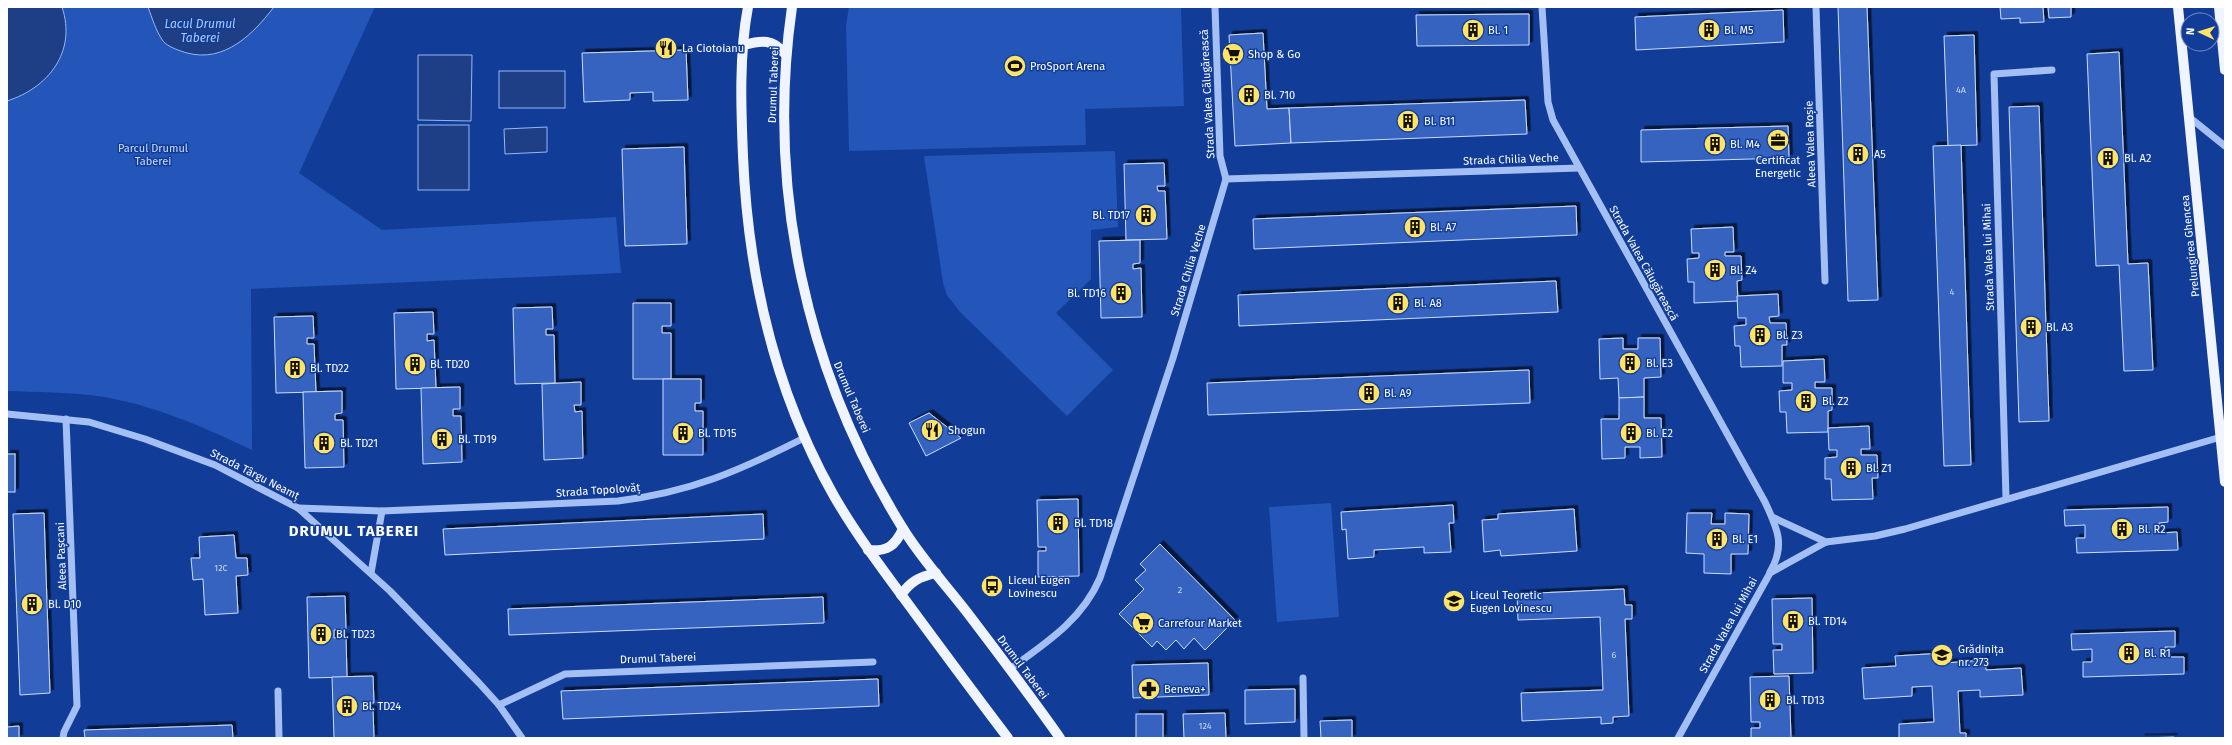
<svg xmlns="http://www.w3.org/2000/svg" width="2232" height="745" font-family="'Fira Sans',sans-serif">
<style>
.green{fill:#2356b8}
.water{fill:#1e3f85;stroke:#95b8f7}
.building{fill:#3563bf;stroke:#cbddfe;filter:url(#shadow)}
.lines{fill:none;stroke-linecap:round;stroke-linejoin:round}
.minor{stroke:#a3bff4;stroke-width:7}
.major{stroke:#f0f4ff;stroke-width:10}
.labels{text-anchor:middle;stroke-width:3;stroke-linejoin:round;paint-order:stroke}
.number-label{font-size:9px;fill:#ccd8ef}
.poi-label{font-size:11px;fill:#fff;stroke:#113d99;text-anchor:start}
.street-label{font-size:11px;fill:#fff;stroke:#113d99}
.park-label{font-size:11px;fill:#cbddfe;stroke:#113d99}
.water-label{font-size:12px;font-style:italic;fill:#afcafb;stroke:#113d99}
.district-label{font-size:15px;font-weight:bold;letter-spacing:1px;fill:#fff;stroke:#113d99}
</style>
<defs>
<filter id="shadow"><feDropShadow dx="3.5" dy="-3.5" stdDeviation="0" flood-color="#0009"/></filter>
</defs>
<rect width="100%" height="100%" fill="#113d99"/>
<g class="green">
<path d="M7,7H375L299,173L382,230L616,217L621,273L251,289L252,450C202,426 154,405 98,396C68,392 37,392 7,391Z"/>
<path d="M849,7H1181L1184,106L1085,109L1086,145L849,151L846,25Z"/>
<path d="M1115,151L1118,227L1091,230V279L1056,313L1113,370L1067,416L960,312L947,295L943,283L924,156Z"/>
<path d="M1331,503L1339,617L1277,622L1269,507Z"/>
</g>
<g class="water">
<path d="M7,7H62C77,52 48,88 7,101Z"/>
<path d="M148,7H274C253,34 225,63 187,53C180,51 168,47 163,41C156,31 152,18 148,7Z"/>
<path d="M418,55H472L471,121L418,120Z"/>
<rect x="499" y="71" width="66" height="37"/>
<rect x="418" y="125" width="51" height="65"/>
<path d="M547,127V152L505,154L504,129Z"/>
</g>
<g class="building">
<path d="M1838,7H1867L1878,300L1848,301Z"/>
<path d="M2000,7H2043L2044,22L2020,23V18L2001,19Z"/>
<path d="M2048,7H2071V17L2049,18Z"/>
<path d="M1783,10L1784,42L1636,50L1635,17Z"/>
<path d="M1529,14V45L1417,46L1416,15Z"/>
<path d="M1263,33L1267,109L1289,108L1291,143L1235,146L1229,35Z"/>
<path d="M1974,35L1977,145L1948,146L1944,36Z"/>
<path d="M686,50L688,100L653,101V92L630,93V100L584,102L582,53Z"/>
<path d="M2119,52L2128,264L2148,263L2153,370L2124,371L2119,265L2096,266L2087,54Z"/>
<path d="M1525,100L1527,134L1291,143L1289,108Z"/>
<path d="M2039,106L2049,421L2019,422L2009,107Z"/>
<path d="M1788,126L1789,158L1641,162V130Z"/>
<path d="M1961,145L1971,465L1944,466L1933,146Z"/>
<path d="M684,147L687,244L625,246L622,149Z"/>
<path d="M1164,163L1165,186H1157L1158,191H1165L1167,239L1126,240L1124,164Z"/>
<path d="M1576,206L1577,235L1254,249L1253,219Z"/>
<path d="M1733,227L1734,252H1725V256H1741L1742,280L1737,281L1738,301L1694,303V282H1688L1687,259L1699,258V253H1692L1691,229Z"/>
<path d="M1140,240V263L1133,264V269L1141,268L1142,317L1101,318L1099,241Z"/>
<path d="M1556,281L1558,312L1239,326L1238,295Z"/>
<path d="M1778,294L1779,316L1769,317L1770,323H1786L1787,345H1782V366L1741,367L1740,346H1735L1734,326L1746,325V318H1738L1737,296Z"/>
<path d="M633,303H671V326H662V333H671V379H633Z"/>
<path d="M552,307L553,329H546V335H554L555,383L515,384L513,308Z"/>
<path d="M433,312L434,334H427V341L434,340L436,388L396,389L394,313Z"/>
<path d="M313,316L314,338H307V344H314L316,392L276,393L274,317Z"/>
<path d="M1623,338V349H1638V338H1660L1661,377L1644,378V397L1619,398L1618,378L1600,379L1599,339Z"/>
<path d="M1824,359L1825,382H1815V388H1832V410L1828,411V432L1787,433L1786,412H1780L1779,391L1792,390V383H1783V361Z"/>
<path d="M1529,370L1530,403L1208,415L1207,383Z"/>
<path d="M663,379H701V403H695V411H703V455H663Z"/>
<path d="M581,382V405H574L575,412L582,411L583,458L544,460L542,384Z"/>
<path d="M460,387V409H453V416H461L462,462L423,464L421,388Z"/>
<path d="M342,391V413L335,414V420H343L344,467L305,468L303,392Z"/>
<path d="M1644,397V418H1661L1662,457L1640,458V447H1625V458L1602,459L1601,419H1619V398Z"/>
<path d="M929,413L961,438L926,456L909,423Z"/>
<path d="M1869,426L1870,449H1861V455H1877L1878,478H1872L1873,499L1832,500L1831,479H1825V458L1837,457V450H1829L1828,428Z"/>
<rect x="7" y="454" width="8" height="38"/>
<path d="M1078,499L1079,576L1038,577V551H1046V547H1038L1037,500Z"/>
<path d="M1453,505L1454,523H1449L1451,552L1424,553V547L1374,550V557L1348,559L1346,529L1342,530L1341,512Z"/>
<path d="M2168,507V522L2159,523V533L2177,532L2178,550L2077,553L2076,538H2085V525L2065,526L2064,510Z"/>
<path d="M1574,509L1577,551L1501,556L1500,550L1484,552L1482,520L1498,519V514Z"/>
<path d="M44,513L50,693L20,695L13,514Z"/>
<path d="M1687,513H1712L1711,524H1725V513L1749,514L1748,554H1731V574L1704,573V554L1686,553Z"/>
<path d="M763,514L764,539L445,555L443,529Z"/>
<path d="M234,535L236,558H247L248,575L236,576L238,613L205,615L203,579L193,580L191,558H200L199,537Z"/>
<path d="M1160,544L1235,620L1205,650L1194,638L1184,649L1176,640L1166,650L1157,641L1152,647L1119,614L1144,589L1135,580L1146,570L1140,564Z"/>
<path d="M1624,589L1625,605H1632V619H1625L1629,716L1613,717V723L1601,724V717L1522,721L1521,693L1603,690L1600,617L1518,620L1517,594Z"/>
<path d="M345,596L346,629L334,630V638L346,637L347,677L309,678L307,597Z"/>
<path d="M823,597L824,623L509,635L508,609Z"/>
<path d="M1812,598L1813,673L1774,674L1773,650H1782V644H1773L1772,599Z"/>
<path d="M2175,631V647H2165L2166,657H2184V674L2083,677V662H2092V649L2072,650L2071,634Z"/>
<path d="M1944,653L1945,663L1985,660L1986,670L2021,668L2023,695L1980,697V690L1958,691L1960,733H1966V738H1899V724L1934,722L1932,686L1912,687V696L1864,699L1862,668L1896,666L1895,656Z"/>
<path d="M1208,663L1209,695L1133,698L1132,665Z"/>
<path d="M373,676L374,703H362V710L373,709L374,738H334L332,677Z"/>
<path d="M1789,676L1791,738H1751V728H1760V722H1751L1750,677Z"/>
<path d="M878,679L879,706L563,719L561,691Z"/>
<path d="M1295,689V722L1245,724V690Z"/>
<path d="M1225,713L1226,738H1184L1183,714Z"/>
<rect x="1136" y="714" width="27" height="24"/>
<path d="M1352,720V738H1321L1320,721Z"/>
<path d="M232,725L233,738H85L84,730Z"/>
<path d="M19,726V738H7V727Z"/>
<path d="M2174,737V738H2141Z"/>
</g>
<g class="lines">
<g class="minor">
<path d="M1215,7L1220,156L1226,179"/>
<path d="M1542,7L1548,102L1553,120L1765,502C1777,528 1786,545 1770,572"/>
<path d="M1816,7L1825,281"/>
<path d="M2189,117L2225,146"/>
<path d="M1226,179L1579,168"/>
<path d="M7,414L89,422L145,439L215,465L298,508L390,591L479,683L499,705L522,738"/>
<path d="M2006,498L1994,74L2052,70"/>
<path d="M298,508L382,511L618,501C691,492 739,471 804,438"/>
<path d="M1772,517L1826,542"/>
<path d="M371,573L382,511"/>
<path d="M1010,669C1046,643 1082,620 1100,578L1173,358L1226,179"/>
<path d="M1303,678L1304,738"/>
<path d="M278,691L279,738"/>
<path d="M499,705L565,674L873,662"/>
<path d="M63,738L64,732L77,706L66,419"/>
<path d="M1678,738L1770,573L1826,542L1875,536L1905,529L2221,437"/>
</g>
<g class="major">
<path d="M748,7C739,54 741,108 743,156C748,274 775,392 834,496C857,536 886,574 914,612C945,654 976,696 1008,738"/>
<path d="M792,7C766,188 806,372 902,527C920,557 945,584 966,611C998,653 1030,695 1060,738"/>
<path d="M2178,7L2225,482"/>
<path d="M2219,7L2225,70"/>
<path d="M744,45C762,40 773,39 785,54"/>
<path d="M868,550C887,552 895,546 903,529"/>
<path d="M901,595C911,581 919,577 936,573"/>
</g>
</g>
<defs>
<g id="building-disc" transform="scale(1.15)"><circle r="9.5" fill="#ffe466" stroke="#113d99"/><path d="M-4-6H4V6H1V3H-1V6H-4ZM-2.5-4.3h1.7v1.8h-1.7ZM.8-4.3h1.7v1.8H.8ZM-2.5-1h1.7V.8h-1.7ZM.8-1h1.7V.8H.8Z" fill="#111"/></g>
<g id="restaurant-disc" transform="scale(1.15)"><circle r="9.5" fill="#ffe466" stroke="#113d99"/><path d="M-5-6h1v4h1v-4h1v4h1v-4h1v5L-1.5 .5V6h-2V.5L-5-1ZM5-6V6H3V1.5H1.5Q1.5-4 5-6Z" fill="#111"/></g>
<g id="supermarket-disc" transform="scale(1.15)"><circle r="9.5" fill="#ffe466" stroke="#113d99"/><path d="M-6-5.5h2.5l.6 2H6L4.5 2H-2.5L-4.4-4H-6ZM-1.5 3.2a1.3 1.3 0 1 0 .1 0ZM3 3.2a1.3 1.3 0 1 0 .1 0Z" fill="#111"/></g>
<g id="stadium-disc" transform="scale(1.15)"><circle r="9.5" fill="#ffe466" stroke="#113d99"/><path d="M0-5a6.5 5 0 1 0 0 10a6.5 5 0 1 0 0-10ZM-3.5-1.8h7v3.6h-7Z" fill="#111"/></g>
<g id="office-disc" transform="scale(1.15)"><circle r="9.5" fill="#ffe466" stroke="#113d99"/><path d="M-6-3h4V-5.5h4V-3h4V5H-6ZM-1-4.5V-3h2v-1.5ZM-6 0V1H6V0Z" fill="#111"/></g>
<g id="bus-disc" transform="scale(1.15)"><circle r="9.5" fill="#ffe466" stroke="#113d99"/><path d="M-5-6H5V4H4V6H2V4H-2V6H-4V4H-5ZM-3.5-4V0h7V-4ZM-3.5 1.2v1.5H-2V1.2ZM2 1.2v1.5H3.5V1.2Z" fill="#111"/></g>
<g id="school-disc" transform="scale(1.15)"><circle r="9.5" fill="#ffe466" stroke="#113d99"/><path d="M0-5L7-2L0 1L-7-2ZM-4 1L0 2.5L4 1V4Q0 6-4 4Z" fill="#111"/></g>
<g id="pharmacy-disc" transform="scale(1.15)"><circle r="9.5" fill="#ffe466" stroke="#113d99"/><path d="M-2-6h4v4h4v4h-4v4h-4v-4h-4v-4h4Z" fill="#111"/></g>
</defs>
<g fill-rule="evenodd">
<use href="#building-disc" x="1473" y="30"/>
<use href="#building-disc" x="1709" y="30"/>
<use href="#restaurant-disc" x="666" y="48"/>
<use href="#supermarket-disc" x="1233" y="54"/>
<use href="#stadium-disc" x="1015" y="66"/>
<use href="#building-disc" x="1249" y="95"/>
<use href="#building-disc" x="1408" y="121"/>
<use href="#office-disc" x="1778" y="140"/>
<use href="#building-disc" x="1715" y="144"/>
<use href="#building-disc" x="1858" y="154"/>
<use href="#building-disc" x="2108" y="158"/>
<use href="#building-disc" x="1146" y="215"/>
<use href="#building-disc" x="1415" y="227"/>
<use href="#building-disc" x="1715" y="270"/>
<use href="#building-disc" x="1121" y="293"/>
<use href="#building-disc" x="1398" y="303"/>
<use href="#building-disc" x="2031" y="327"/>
<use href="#building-disc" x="1760" y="335"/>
<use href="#building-disc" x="1630" y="363"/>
<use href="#building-disc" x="415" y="364"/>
<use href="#building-disc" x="295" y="368"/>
<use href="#building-disc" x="1369" y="393"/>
<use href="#building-disc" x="1806" y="401"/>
<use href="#restaurant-disc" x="932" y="430"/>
<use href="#building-disc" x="683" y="433"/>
<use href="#building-disc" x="1631" y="433"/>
<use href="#building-disc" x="442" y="439"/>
<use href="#building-disc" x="324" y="443"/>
<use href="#building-disc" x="1851" y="468"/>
<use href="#building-disc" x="1058" y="523"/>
<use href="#building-disc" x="2122" y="529"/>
<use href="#building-disc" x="1717" y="539"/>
<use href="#bus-disc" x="992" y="586"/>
<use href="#school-disc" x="1454" y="601"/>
<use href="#building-disc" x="32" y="604"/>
<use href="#building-disc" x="1793" y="621"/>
<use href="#supermarket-disc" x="1143" y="623"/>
<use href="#building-disc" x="321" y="634"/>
<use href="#building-disc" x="2129" y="653"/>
<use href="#school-disc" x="1942" y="655"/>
<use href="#pharmacy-disc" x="1149" y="689"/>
<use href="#building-disc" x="1770" y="700"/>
<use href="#building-disc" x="347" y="706"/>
</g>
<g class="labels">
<g class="number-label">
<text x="1961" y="93">4A</text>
<text x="1952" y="295">4</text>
<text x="221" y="571">12C</text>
<text x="1180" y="593">2</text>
<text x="1614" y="658">6</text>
<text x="1205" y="729">124</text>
</g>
<g class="poi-label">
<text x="1488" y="34">Bl. 1</text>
<text x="1724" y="34">Bl. M5</text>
<text x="682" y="52">La Ciotoianu</text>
<text x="1248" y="58">Shop &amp; Go</text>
<text x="1030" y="70">ProSport Arena</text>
<text x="1264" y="99">Bl. 710</text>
<text x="1424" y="125">Bl. B11</text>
<text x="1730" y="148">Bl. M4</text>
<text x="1874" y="158">A5</text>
<text x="2124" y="162">Bl. A2</text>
<text x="1778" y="164" text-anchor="middle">Certificat<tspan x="1778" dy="13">Energetic</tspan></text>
<text x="1130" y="219" text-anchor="end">Bl. TD17</text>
<text x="1430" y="231">Bl. A7</text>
<text x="1730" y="274">Bl. Z4</text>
<text x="1106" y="297" text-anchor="end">Bl. TD16</text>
<text x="1414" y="307">Bl. A8</text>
<text x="2046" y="331">Bl. A3</text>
<text x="1776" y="339">Bl. Z3</text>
<text x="1646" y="367">Bl. E3</text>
<text x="430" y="368">Bl. TD20</text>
<text x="310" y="372">Bl. TD22</text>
<text x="1384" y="397">Bl. A9</text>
<text x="1822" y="405">Bl. Z2</text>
<text x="948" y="434">Shogun</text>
<text x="698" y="437">Bl. TD15</text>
<text x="1646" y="437">Bl. E2</text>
<text x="458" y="443">Bl. TD19</text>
<text x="340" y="447">Bl. TD21</text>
<text x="1866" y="472">Bl. Z1</text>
<text x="1074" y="527">Bl. TD18</text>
<text x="2138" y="533">Bl. R2</text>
<text x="1732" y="543">Bl. E1</text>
<text x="1008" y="584">Liceul Eugen<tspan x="1008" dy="13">Lovinescu</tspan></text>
<text x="1470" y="599">Liceul Teoretic<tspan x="1470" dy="13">Eugen Lovinescu</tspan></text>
<text x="48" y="608">Bl. D10</text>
<text x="1808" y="625">Bl. TD14</text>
<text x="1158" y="627">Carrefour Market</text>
<text x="336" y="638">Bl. TD23</text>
<text x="1958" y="653">Grădinița<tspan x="1958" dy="13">nr. 273</tspan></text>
<text x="2144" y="657">Bl. R1</text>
<text x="1164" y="693">Beneva+</text>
<text x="1786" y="704">Bl. TD13</text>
<text x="362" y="710">Bl. TD24</text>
</g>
<g class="street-label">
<text transform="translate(773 85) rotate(-88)" y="4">Drumul Taberei</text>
<text transform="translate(1207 94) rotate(-93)" y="4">Strada Valea Călugărească</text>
<text transform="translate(1810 144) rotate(-92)" y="4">Aleea Valea Roșie</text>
<text transform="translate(1511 159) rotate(-2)" y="4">Strada Chilia Veche</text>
<text transform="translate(2190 246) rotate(-96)" y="4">Prelungirea Ghencea</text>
<text transform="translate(1988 257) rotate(-92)" y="4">Strada Valea lui Mihai</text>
<text transform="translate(1644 263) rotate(61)" y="4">Strada Valea Călugărească</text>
<text transform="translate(1188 270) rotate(-73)" y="4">Strada Chilia Veche</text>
<text transform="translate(852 397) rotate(67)" y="4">Drumul Taberei</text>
<text transform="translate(255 474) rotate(27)" y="4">Strada Târgu Neamț</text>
<text transform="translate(598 490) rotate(-4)" y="4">Strada Topolovăț</text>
<text transform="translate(61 556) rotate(-92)" y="4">Aleea Pașcani</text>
<text transform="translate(1728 625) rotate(-61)" y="4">Strada Valea lui Mihai</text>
<text transform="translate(658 658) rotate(-2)" y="4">Drumul Taberei</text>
<text transform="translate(1023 667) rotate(53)" y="4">Drumul Taberei</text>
</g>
<g class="park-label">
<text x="153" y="152">Parcul Drumul<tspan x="153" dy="13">Taberei</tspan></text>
</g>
<g class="water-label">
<text x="200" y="28">Lacul Drumul<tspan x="200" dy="14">Taberei</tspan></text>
</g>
<g class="district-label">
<text x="354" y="536">DRUMUL TABEREI</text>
</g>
</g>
<rect width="2232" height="745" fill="none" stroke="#ffffff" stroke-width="16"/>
<g transform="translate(2200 32) rotate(274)"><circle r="19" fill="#113d99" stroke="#708bc2"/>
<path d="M0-3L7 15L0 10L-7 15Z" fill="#ffe466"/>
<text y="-6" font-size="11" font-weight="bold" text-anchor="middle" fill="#ffffff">N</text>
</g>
</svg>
